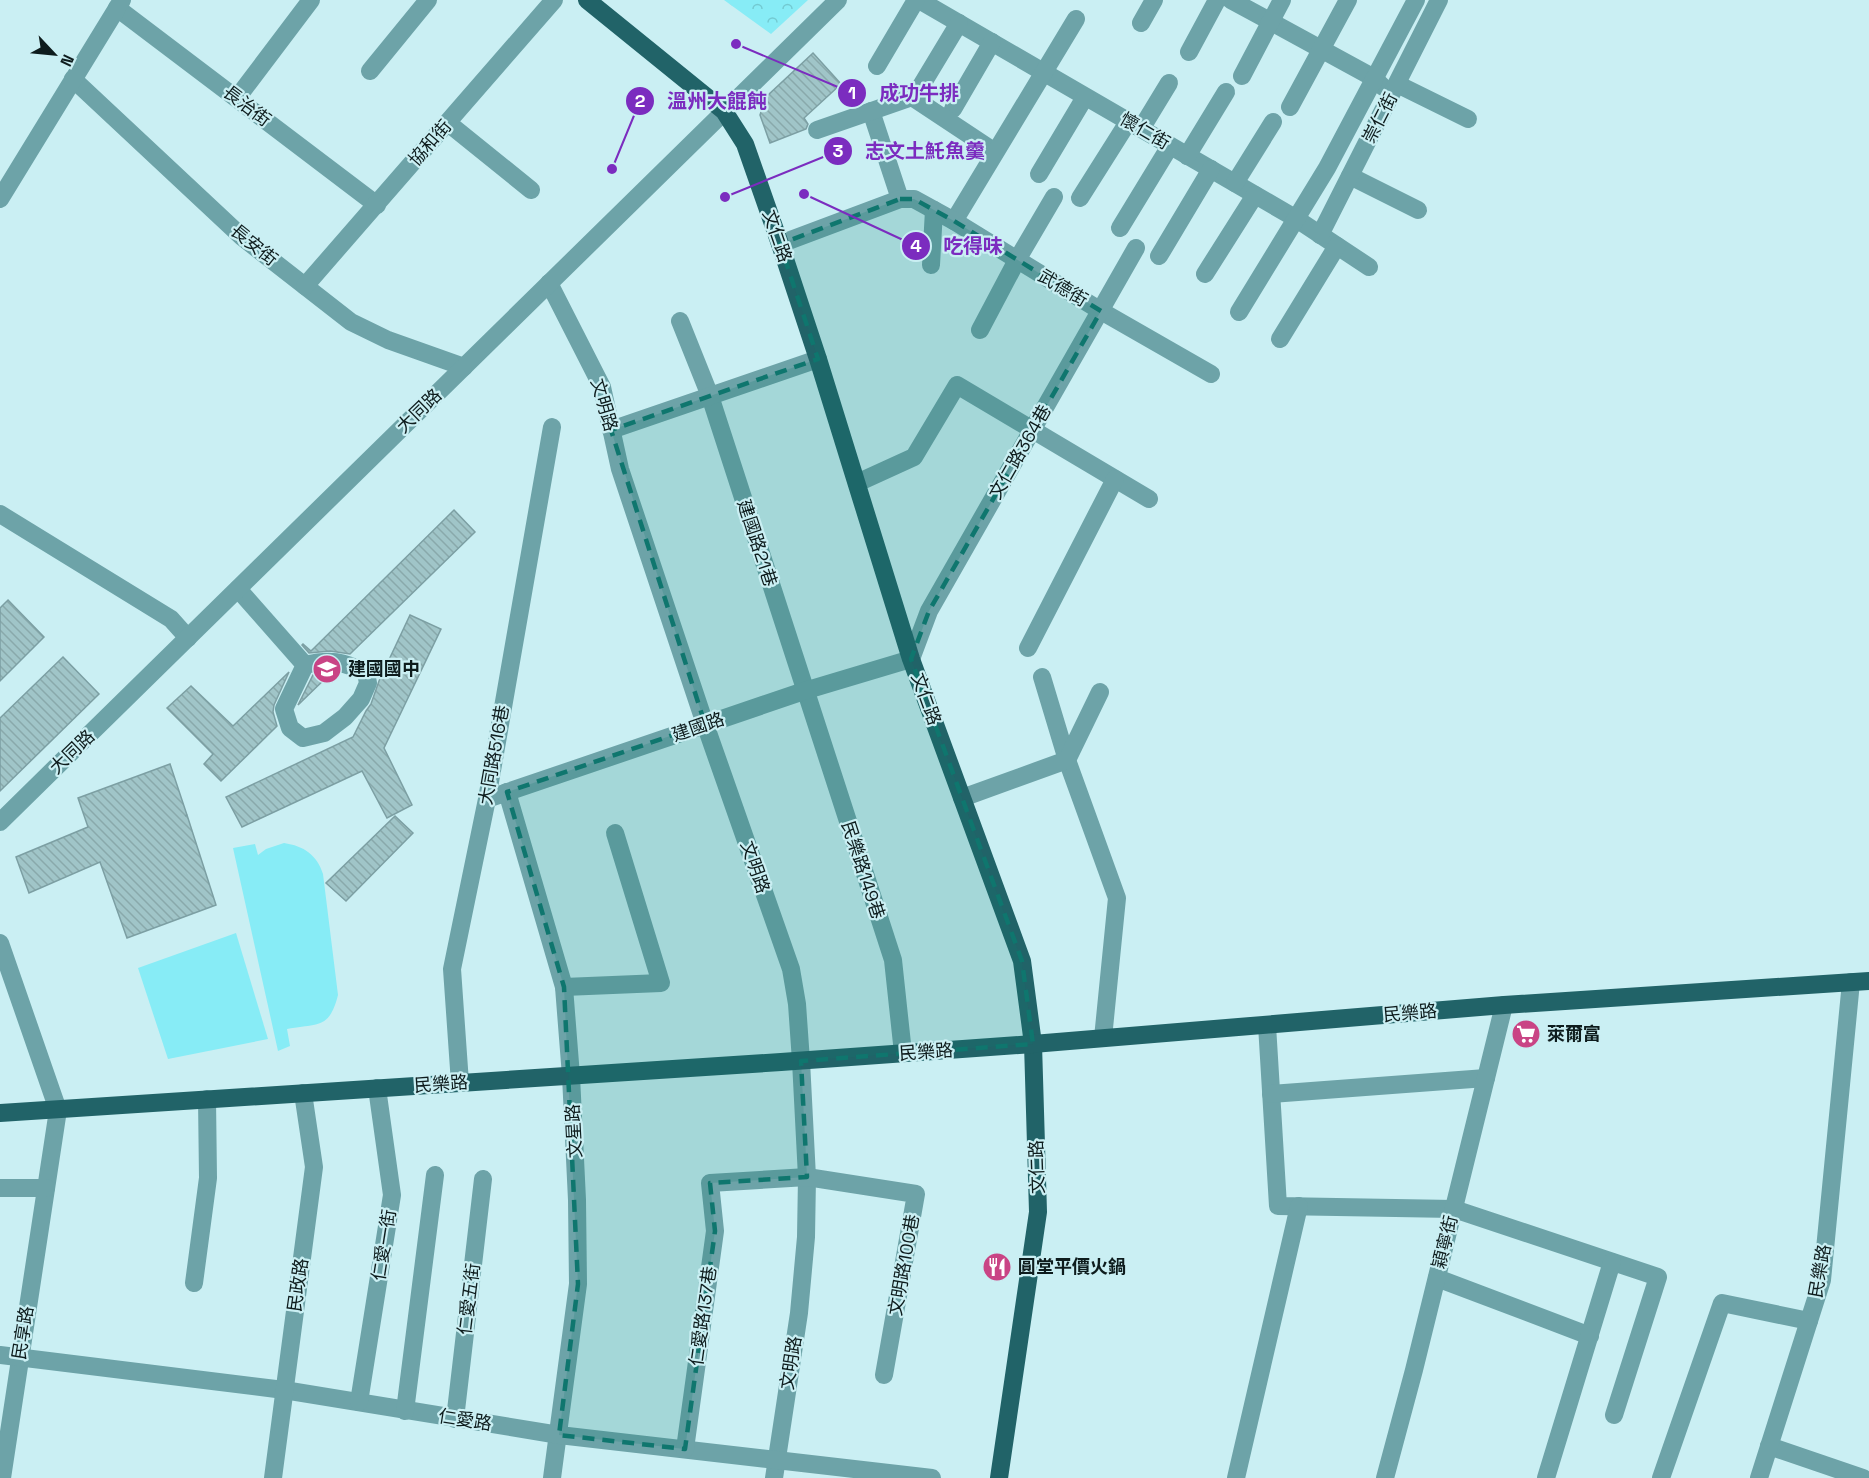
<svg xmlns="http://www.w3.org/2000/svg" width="1869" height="1478" font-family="'Space Grotesk','Noto Sans TC',sans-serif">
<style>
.grass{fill:#87ecf6}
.park{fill:url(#park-crowns)}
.building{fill:url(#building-back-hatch);stroke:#7c9fa3;stroke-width:1.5}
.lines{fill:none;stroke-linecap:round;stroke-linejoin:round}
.minor{stroke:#6da3a8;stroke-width:18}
.major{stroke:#216368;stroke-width:18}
.marked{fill:#0f766e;fill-opacity:0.2;stroke:#0f766e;stroke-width:4.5;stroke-dasharray:12 8;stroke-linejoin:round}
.labels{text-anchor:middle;stroke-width:4.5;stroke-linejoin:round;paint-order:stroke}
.street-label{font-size:18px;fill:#0e1c1d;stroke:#caeff3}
.poi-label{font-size:18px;font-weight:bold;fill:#0e1c1d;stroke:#caeff3;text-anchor:start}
.leader{fill:none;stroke:#7b2cbf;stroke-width:2}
.callout-dot{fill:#7b2cbf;stroke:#caeff3;stroke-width:2}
.mark-label{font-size:18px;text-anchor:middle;font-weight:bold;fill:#fff}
.callout-label{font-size:20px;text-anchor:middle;font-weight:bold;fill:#7b2cbf;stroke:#caeff3;stroke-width:4.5;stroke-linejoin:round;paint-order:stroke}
</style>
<defs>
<pattern id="park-crowns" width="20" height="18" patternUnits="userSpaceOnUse" patternTransform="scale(1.5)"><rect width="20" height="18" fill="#87ecf6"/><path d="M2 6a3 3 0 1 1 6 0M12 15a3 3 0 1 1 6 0" fill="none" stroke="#73cad2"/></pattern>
<pattern id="building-back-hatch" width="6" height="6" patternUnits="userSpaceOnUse" patternTransform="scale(1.5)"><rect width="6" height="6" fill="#a0c5c8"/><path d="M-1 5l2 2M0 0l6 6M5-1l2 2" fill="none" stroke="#89a9ab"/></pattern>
</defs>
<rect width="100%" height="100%" fill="#caeff3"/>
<g class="grass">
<path d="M284,843C304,846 317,855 323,874L338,995C329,1030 318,1023 287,1029L290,1046L278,1051L233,848L255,844L258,855L266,849Z"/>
<path d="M236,933L268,1039L168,1059L138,968Z"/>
</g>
<path class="park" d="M724,0H808L771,34Z"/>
<g class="building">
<path d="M813,53L841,84L804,118L808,124L806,129L770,143L760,115L766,97Z"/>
<path d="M454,510L475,532L350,654L330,651L309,653L302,645L303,644L311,651Z"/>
<path d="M8,600L44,637L0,681V608Z"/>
<path d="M410,615L441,629L384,748L412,805L387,818L362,771L242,827L226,797L353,737L366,711L371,704L379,681Z"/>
<path d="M63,657L99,694L0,791V718Z"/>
<path d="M289,672L274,705L273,712L277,726L221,781L204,764L213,754L167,708L191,686L233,726Z"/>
<path d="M323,673H331L298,705L313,675Z"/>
<path d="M170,764L187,815L185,816L187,815L216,905L127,938L100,862L29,893L16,857L88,827L78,798Z"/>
<path d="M395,816L413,833L346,901L326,883Z"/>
</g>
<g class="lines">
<g class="minor">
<path d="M919,0L1295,218L1369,267"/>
<path d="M1231,0L1374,78L1383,87"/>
<path d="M117,8L377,205"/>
<path d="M1141,23L1154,0"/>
<path d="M1189,52L1217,0"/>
<path d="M877,66L916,0"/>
<path d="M370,71L428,0"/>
<path d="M1242,76L1282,0"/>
<path d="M73,79L242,237L351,322L388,340L464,367"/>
<path d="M1397,84L1468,119"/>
<path d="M918,91L959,23"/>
<path d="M237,98L311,0"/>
<path d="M1290,107L1348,0"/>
<path d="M953,109L992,42"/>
<path d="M871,111L900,199"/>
<path d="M448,123L531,190"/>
<path d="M1141,129L1169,83"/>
<path d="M817,130L912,97L995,152"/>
<path d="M1187,156L1226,92"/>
<path d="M1039,174L1085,97"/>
<path d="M1350,176L1418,210"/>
<path d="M1235,183L1273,122"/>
<path d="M1080,198L1128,122"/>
<path d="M0,199L122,0"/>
<path d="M954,221L1076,19"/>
<path d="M1120,228L1170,146"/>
<path d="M1320,235L1439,0"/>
<path d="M780,244L900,199H914L954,221L1101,311L1211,374"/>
<path d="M1159,256L1211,169"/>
<path d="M931,265L934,210"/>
<path d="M1205,274L1255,195"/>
<path d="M549,283L602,387L620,469L705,724L791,969L797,1004L801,1061L807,1177L806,1237L799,1313L774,1478"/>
<path d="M305,286L554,0"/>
<path d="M1239,312L1327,168L1416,0"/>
<path d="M680,321L710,396L893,960L903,1053"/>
<path d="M980,330L1017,260L1054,197"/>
<path d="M1280,339L1337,246"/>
<path d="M611,430L818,359"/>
<path d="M857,483L914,457L957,385L1149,499"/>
<path d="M0,514L171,619L188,638"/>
<path d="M238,589L305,665L284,709L290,728L303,738L324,733L345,717L361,699L368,683L366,673C343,661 330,659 305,665"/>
<path d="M1028,648L1115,479"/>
<path d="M1042,677L1067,760L1117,898L1103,1038"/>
<path d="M507,792L564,987L571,1076L577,1200L578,1284L552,1478"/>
<path d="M962,798L1067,760L1100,692"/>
<path d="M487,799L804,691L911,659L929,611L1136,248"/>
<path d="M0,822L838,0"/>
<path d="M0,943L58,1110L2,1478"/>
<path d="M564,987L661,983L615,833"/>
<path d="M1267,1025L1278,1206L1454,1209L1658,1277L1614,1415"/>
<path d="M460,1083L452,969L487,799L552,427"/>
<path d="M1271,1094L1486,1078"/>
<path d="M0,1188H46"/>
<path d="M1437,1278L1590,1336"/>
<path d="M194,1283L208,1178L207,1099"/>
<path d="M0,1355L284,1390L559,1435L932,1478"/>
<path d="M359,1402L392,1195L377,1088"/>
<path d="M405,1411L435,1175"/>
<path d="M455,1419L483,1179"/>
<path d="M1769,1446L1863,1478"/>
<path d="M685,1449L715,1231L710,1183L807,1177L916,1194L884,1375"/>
<path d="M273,1478L314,1167L303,1093"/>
<path d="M1236,1478L1299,1206"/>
<path d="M1385,1478L1414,1370L1504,1005"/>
<path d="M1546,1478L1612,1262"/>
<path d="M1661,1478L1722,1303L1809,1321"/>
<path d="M1759,1478L1822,1280L1851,982"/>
</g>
<g class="major">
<path d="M587,0L724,111L745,144L780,244L818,359L911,659L1022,961L1033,1044L1038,1212L999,1478"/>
<path d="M0,1113L781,1062L1033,1044L1504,1005L1869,981"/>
</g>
</g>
<path class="marked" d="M900,199H914L954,221L1101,311L929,611L911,659L1022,961L1033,1044L801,1061L807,1177L710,1183L715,1231L685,1449L559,1435L578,1284L564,987L507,792L705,724L611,430L818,359L780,244Z"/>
<defs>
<g id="school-disc" transform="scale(1.5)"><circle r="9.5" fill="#c94485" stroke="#caeff3"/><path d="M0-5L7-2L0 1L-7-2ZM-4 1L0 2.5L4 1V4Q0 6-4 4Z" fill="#fff"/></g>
<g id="supermarket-disc" transform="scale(1.5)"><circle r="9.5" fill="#c94485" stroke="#caeff3"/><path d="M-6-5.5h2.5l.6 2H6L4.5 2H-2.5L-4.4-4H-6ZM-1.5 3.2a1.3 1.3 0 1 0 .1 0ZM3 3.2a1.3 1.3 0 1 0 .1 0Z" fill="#fff"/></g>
<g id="restaurant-disc" transform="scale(1.5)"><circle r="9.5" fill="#c94485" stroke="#caeff3"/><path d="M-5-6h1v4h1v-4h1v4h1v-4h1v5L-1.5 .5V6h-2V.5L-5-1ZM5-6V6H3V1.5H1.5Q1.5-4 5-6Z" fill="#fff"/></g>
</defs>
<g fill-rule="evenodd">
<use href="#school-disc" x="327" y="669"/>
<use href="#supermarket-disc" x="1526" y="1034"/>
<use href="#restaurant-disc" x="997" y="1267"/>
</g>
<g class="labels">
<g class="street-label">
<text transform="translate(247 106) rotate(37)" y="6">長治街</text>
<text transform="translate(1380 118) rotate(-63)" y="6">崇仁街</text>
<text transform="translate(1145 131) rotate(30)" y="6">懷仁街</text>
<text transform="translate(430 143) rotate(-49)" y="6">協和街</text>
<text transform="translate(777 236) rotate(71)" y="6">文仁路</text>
<text transform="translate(254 245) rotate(39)" y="6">長安街</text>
<text transform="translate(1063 288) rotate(31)" y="6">武德街</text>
<text transform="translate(604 405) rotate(74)" y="6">文明路</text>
<text transform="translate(419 411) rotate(-44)" y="6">大同路</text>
<text transform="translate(1020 452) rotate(-60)" y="6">文仁路364巷</text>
<text transform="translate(757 543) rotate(72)" y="6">建國路21巷</text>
<text transform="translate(926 699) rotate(70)" y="6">文仁路</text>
<text transform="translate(698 727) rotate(-19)" y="6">建國路</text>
<text transform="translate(72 752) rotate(-44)" y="6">大同路</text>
<text transform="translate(494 755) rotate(-80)" y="6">大同路516巷</text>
<text transform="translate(755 867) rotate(71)" y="6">文明路</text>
<text transform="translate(863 870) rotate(72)" y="6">民樂路149巷</text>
<text transform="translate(1410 1013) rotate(-5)" y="6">民樂路</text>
<text transform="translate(926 1052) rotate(-4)" y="6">民樂路</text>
<text transform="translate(441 1084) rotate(-4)" y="6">民樂路</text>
<text transform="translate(574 1131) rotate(-93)" y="6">文星路</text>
<text transform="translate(1037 1167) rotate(-92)" y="6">文仁路</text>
<text transform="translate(1445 1242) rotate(-76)" y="6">穎寧街</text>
<text transform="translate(384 1245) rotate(-81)" y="6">仁愛一街</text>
<text transform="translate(904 1265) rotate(-80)" y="6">文明路100巷</text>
<text transform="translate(1820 1271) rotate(-80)" y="6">民樂路</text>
<text transform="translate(298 1285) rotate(-82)" y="6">民政路</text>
<text transform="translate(469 1299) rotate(-83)" y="6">仁愛五街</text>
<text transform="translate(703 1316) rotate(-82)" y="6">仁愛路137巷</text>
<text transform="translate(23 1333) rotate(-81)" y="6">民享路</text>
<text transform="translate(791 1363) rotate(-81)" y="6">文明路</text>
<text transform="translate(465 1420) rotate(9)" y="6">仁愛路</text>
</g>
<g class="poi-label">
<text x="348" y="675">建國國中</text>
<text x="1547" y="1040">萊爾富</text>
<text x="1018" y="1273">圓堂平價火鍋</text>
</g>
</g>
<path class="leader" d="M736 44L852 93M612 169L640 101M725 197L838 151M804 194L916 246"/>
<g class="callout-dot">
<circle cx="736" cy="44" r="6"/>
<circle cx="612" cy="169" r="6"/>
<circle cx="725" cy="197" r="6"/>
<circle cx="804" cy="194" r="6"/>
<circle cx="852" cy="93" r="15"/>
<circle cx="640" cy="101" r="15"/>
<circle cx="838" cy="151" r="15"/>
<circle cx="916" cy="246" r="15"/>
</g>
<g class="mark-label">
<text x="852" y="99">1</text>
<text x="640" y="107">2</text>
<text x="838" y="157">3</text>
<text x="916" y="252">4</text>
</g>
<g class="callout-label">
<text x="919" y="100">成功牛排</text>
<text x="717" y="108">溫州大餛飩</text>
<text x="925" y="158">志文土魠魚羹</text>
<text x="973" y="253">吃得味</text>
</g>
<g transform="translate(54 54) rotate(116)" stroke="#caeff3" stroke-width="4.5" paint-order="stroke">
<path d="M0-4.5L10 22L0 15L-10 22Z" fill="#0e1c1d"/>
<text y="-9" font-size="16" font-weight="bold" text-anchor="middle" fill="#0e1c1d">N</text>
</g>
</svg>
